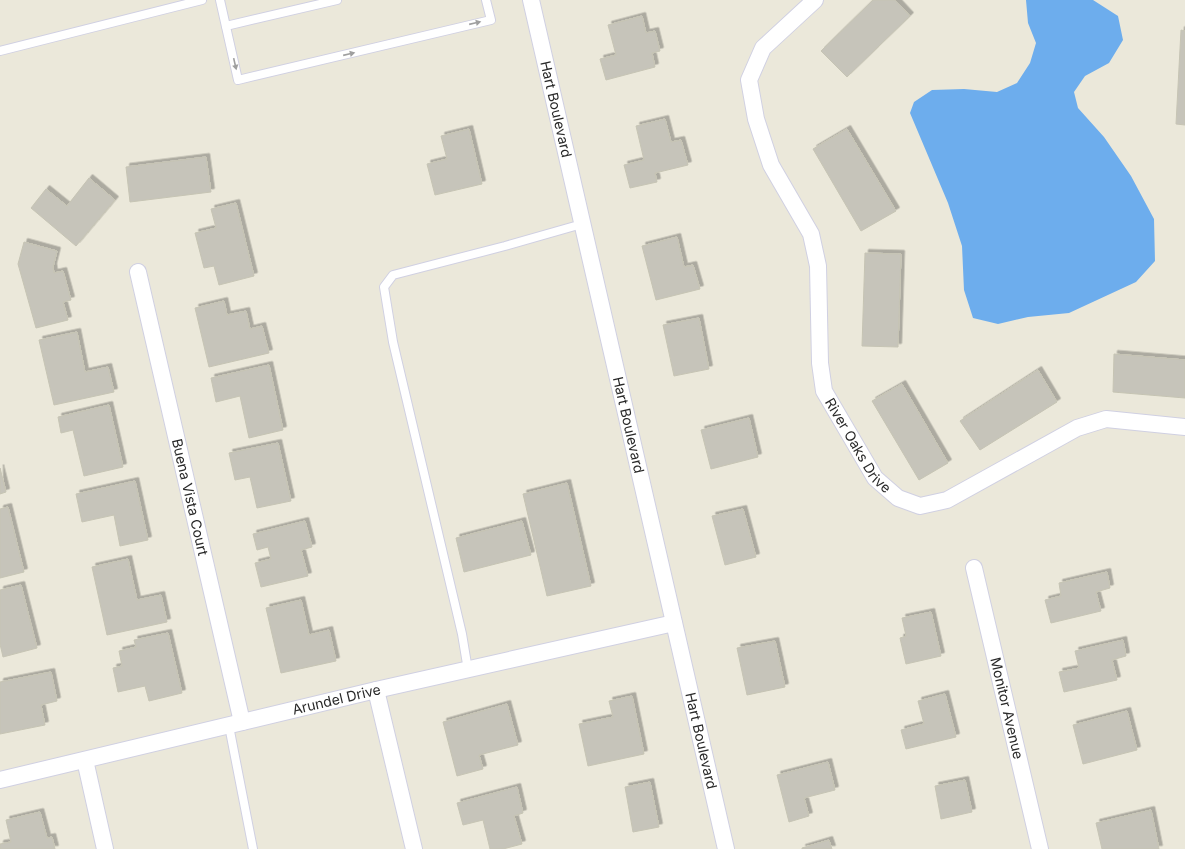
<svg xmlns="http://www.w3.org/2000/svg" width="1185" height="849" font-family="Inter,sans-serif">
<style>
.water{fill:#6daded}
.building{fill:#c6c4ba;stroke:#c6c4b4;filter:url(#shadow)}
.lines{fill:none;stroke-linecap:round;stroke-linejoin:round}
.lane-casing{stroke:#d0d0e2;stroke-width:10}
.street-casing{stroke:#d0d0e2;stroke-width:18}
.lane{stroke:#fff;stroke-width:8}
.street{stroke:#fff;stroke-width:16}
.oneway{fill:#9f9f9f}
.labels{text-anchor:middle;stroke-width:3.5;stroke-linejoin:round;paint-order:stroke}
.street-label{font-size:14px;fill:#292929;stroke:#fff}
</style>
<defs>
<filter id="shadow"><feDropShadow dx="3.5" dy="-3.5" stdDeviation="0" flood-color="#0004"/></filter>
</defs>
<rect width="100%" height="100%" fill="#ebe8da"/>
<path class="water" d="M1026,0H1093L1118,16L1123,40L1109,63L1085,76L1074,92L1078,108L1104,137L1131,176L1154,219L1155,261L1136,282L1069,313L1028,317L998,324L973,318L964,290L962,246L948,203L910,113L914,102L932,90L964,89L997,92L1017,83L1030,63L1036,43L1028,23Z"/>
<g class="building">
<path d="M873,0H895L910,16L847,77L821,51Z"/>
<path d="M642,16L646,33L655,31L660,51L652,53L655,67L606,80L600,59L616,55L608,25Z"/>
<path d="M1181,30L1185,31V125L1176,124Z"/>
<path d="M665,119L671,142L681,140L688,165L655,173L657,182L630,188L624,165L644,160L636,126Z"/>
<path d="M469,129L482,184L435,195L427,164L447,159L441,136Z"/>
<path d="M847,129L896,211L861,231L813,149Z"/>
<path d="M206,157L211,192L130,202L126,167Z"/>
<path d="M89,178L115,200L76,246L31,208L46,189L67,206Z"/>
<path d="M236,203L254,276L219,285L214,266L204,268L195,233L216,228L211,209Z"/>
<path d="M677,237L684,267L693,265L700,289L656,300L642,246Z"/>
<path d="M24,242L57,251L53,267L54,273L63,271L71,300L63,302L68,320L36,328L18,264Z"/>
<path d="M865,253L901,254L898,347L862,346Z"/>
<path d="M224,301L227,315L246,311L250,329L262,326L269,353L209,367L195,308Z"/>
<path d="M699,318L709,369L674,376L663,325Z"/>
<path d="M77,332L85,372L108,367L114,392L54,405L39,340Z"/>
<path d="M1114,354L1185,360V398L1113,392Z"/>
<path d="M269,365L283,430L249,438L240,396L216,402L211,378Z"/>
<path d="M1038,370L1057,402L980,450L960,421Z"/>
<path d="M902,384L948,463L919,480L872,401Z"/>
<path d="M109,405L123,467L84,476L73,430L61,433L58,417Z"/>
<path d="M749,418L758,457L711,469L701,430Z"/>
<path d="M278,443L291,501L257,508L250,477L235,480L229,453Z"/>
<path d="M0,468L6,492L0,494Z"/>
<path d="M135,481L148,540L120,546L114,515L82,522L76,494Z"/>
<path d="M567,483L591,586L547,596L523,494Z"/>
<path d="M8,507L24,572L0,578V509Z"/>
<path d="M743,509L756,557L725,565L712,516Z"/>
<path d="M305,521L312,547L301,550L308,576L261,587L255,563L271,559L268,547L257,550L253,534Z"/>
<path d="M522,521L531,555L464,572L456,538Z"/>
<path d="M128,559L137,600L161,595L167,622L107,635L92,567Z"/>
<path d="M1107,572L1110,588L1096,592L1101,611L1051,623L1045,600L1061,596L1059,583Z"/>
<path d="M21,585L37,648L3,657L0,644V590Z"/>
<path d="M301,600L309,635L329,630L336,661L281,673L266,608Z"/>
<path d="M931,612L941,656L906,664L900,638L906,636L902,618Z"/>
<path d="M168,633L182,693L149,701L145,686L118,692L113,668L122,666L119,651L136,647L134,640Z"/>
<path d="M1123,640L1126,656L1112,660L1117,680L1064,692L1059,672L1079,668L1075,651Z"/>
<path d="M775,641L785,687L747,695L737,648Z"/>
<path d="M51,672L57,701L41,705L45,725L0,734V682Z"/>
<path d="M945,694L956,737L906,749L901,730L924,724L918,701Z"/>
<path d="M632,696L644,754L588,766L579,724L613,717L609,701Z"/>
<path d="M507,704L518,745L479,755L483,769L457,776L443,722Z"/>
<path d="M1127,711L1137,750L1083,764L1073,725Z"/>
<path d="M828,762L835,790L804,798L809,816L789,822L777,775Z"/>
<path d="M965,780L972,812L941,819L935,786Z"/>
<path d="M650,782L659,827L633,832L625,787Z"/>
<path d="M517,787L523,813L514,816L522,844L503,849H490L483,820L463,825L457,803Z"/>
<path d="M1151,810L1159,849H1102L1096,823Z"/>
<path d="M40,812L47,838L52,837L55,849H0V844L11,842L6,820Z"/>
<path d="M829,840L832,849H802V848Z"/>
</g>
<g class="lines">
<g class="lane-casing">
<g id="lane">
<path d="M220,0L238,80L491,20L486,0"/>
<path d="M226,26L337,0"/>
<path d="M0,51L202,0"/>
<path d="M468,670L462,634L393,342L384,287L393,275L505,246L582,224"/>
<path d="M229,726L253,849"/>
</g>
</g>
<g class="street-casing">
<g id="street">
<path id="s1" d="M531,0L726,849"/>
<path id="s2" d="M815,0L763,48L749,80L756,119L771,165L811,234L818,266L820,363L824,391L875,478L898,498L920,506L947,500L1077,428L1106,419L1185,427"/>
<path id="s3" d="M138,272L242,722"/>
<path id="s4" d="M974,568L1040,849"/>
<path d="M376,690L414,849"/>
<path d="M85,760L105,849"/>
<path id="s5" d="M0,780L376,690L674,623"/>
</g>
</g>
<use href="#lane" class="lane"/>
<use href="#street" class="street"/>
</g>
<defs><path id="oneway-solid" d="M-6-.8H1V-3.2L6.5 0L1 3.2V.8H-6Z"/></defs>
<g class="oneway">
<use href="#oneway-solid" transform="translate(475 23) rotate(-13)"/>
<use href="#oneway-solid" transform="translate(349 54) rotate(-13)"/>
<use href="#oneway-solid" transform="translate(235 64) rotate(77)"/>
</g>
<g class="labels">
<g class="street-label">
<text dy="5" stroke="none"><textPath href="#s1" startOffset="112">Hart Boulevard</textPath></text>
<text dy="5" stroke="none"><textPath href="#s1" startOffset="436">Hart Boulevard</textPath></text>
<text dy="5" stroke="none"><textPath href="#s2" startOffset="496">River Oaks Drive</textPath></text>
<text dy="5" stroke="none"><textPath href="#s3" startOffset="231">Buena Vista Court</textPath></text>
<text dy="5" stroke="none"><textPath href="#s5" startOffset="346">Arundel Drive</textPath></text>
<text dy="5" stroke="none"><textPath href="#s4" startOffset="144">Monitor Avenue</textPath></text>
<text dy="5" stroke="none"><textPath href="#s1" startOffset="760">Hart Boulevard</textPath></text>
</g>
</g>
</svg>
